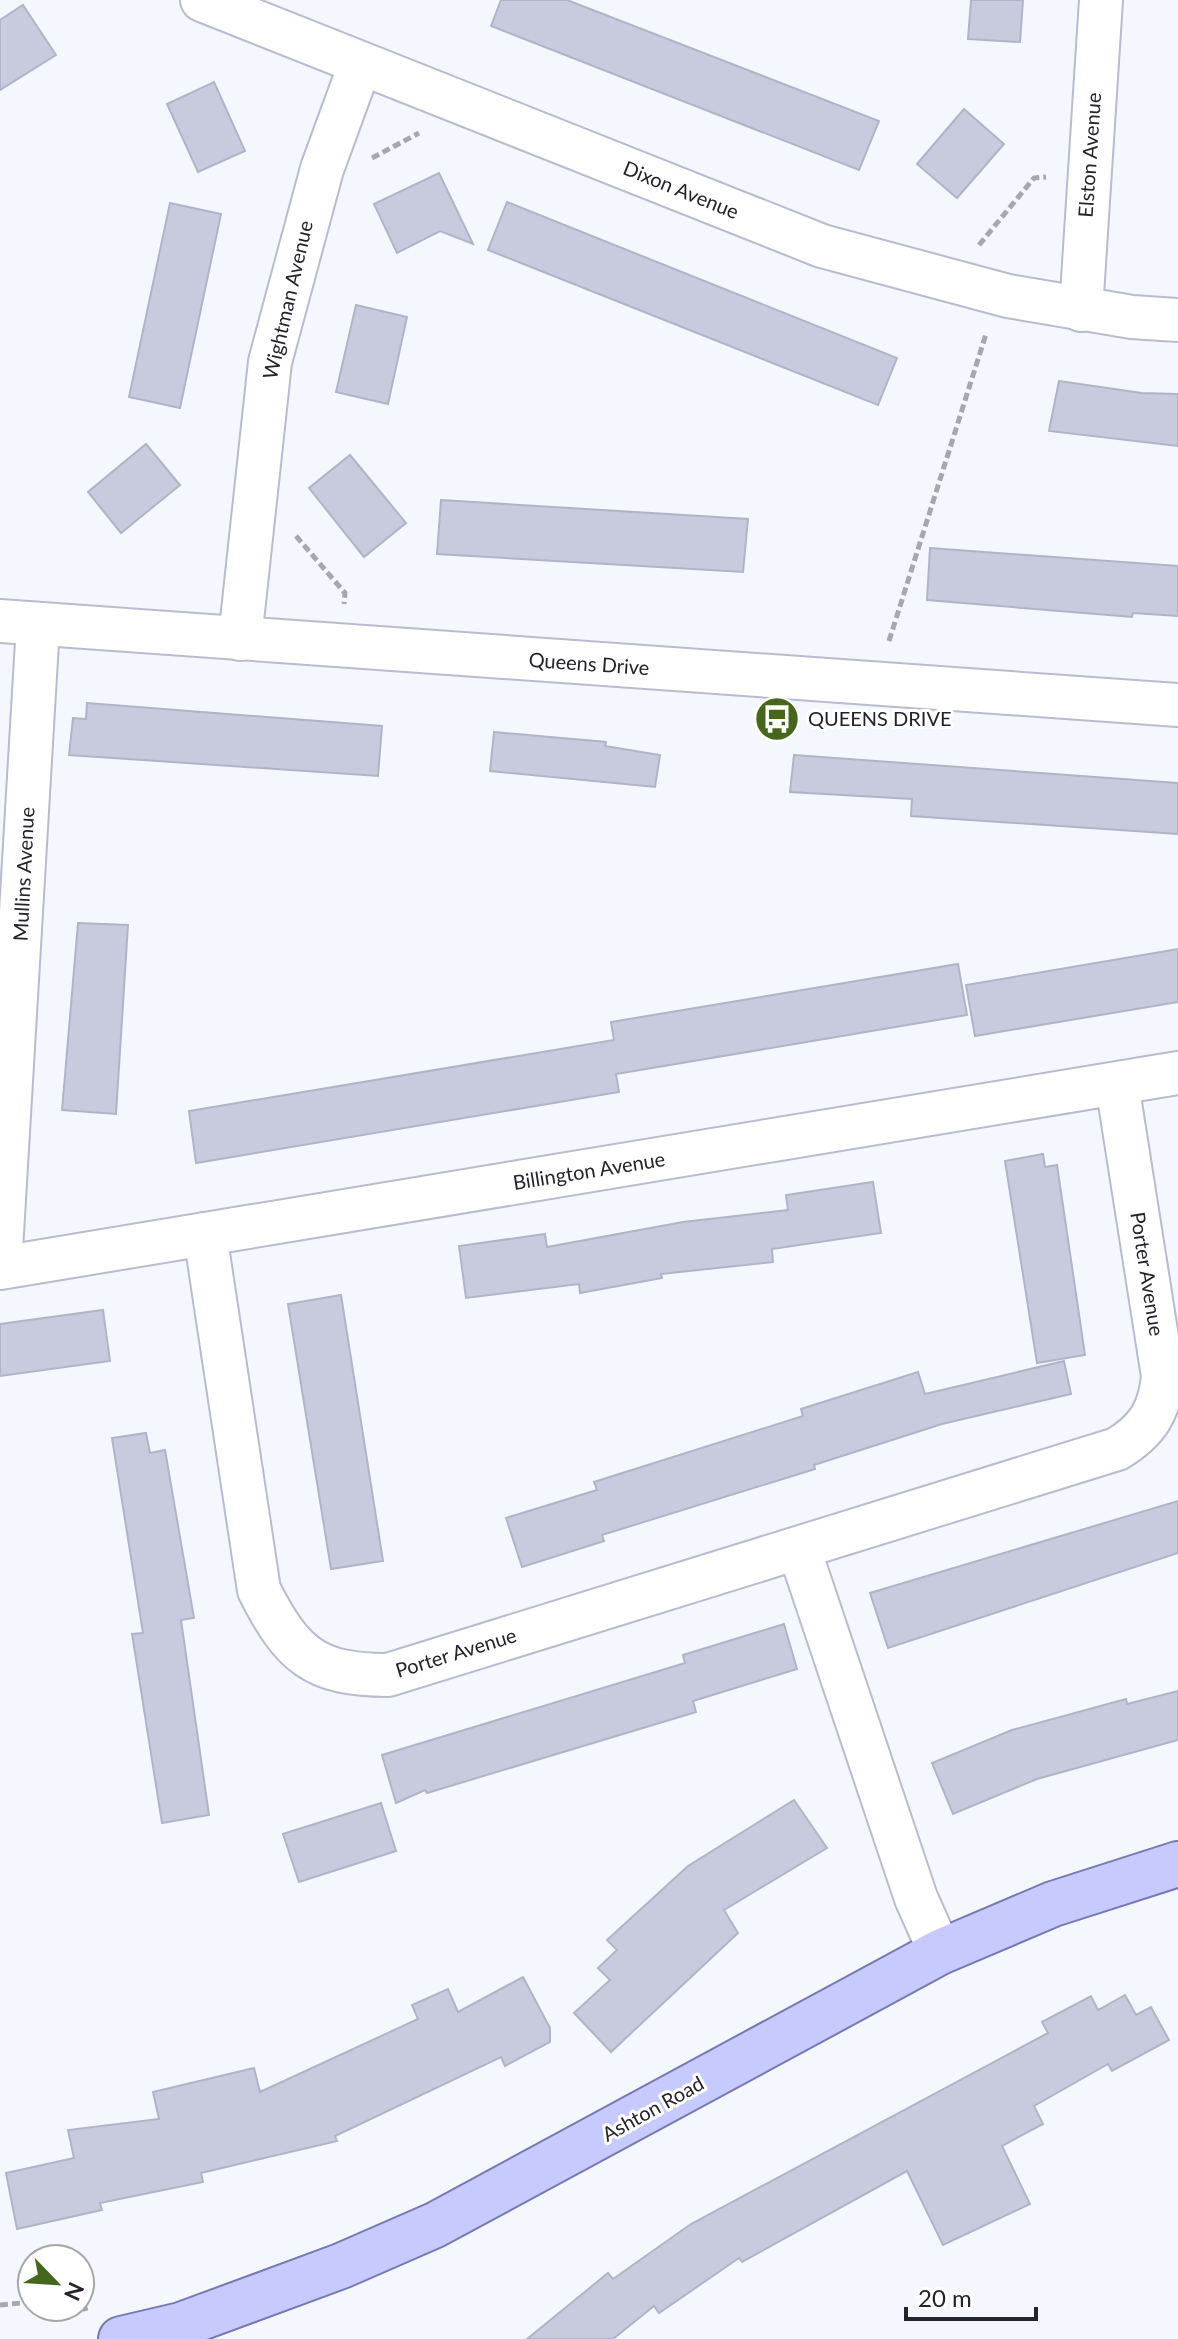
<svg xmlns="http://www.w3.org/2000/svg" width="1178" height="2339" font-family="Lato,sans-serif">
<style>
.building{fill:#c8cade;stroke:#b1b4c6;stroke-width:2}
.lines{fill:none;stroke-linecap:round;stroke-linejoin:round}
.minor-casing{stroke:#b9bbce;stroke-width:46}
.major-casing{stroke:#7679b3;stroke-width:48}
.path{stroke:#a6a8af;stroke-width:5;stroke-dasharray:8 4;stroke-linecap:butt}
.minor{stroke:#fff;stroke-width:42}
.major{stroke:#c7cafd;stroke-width:44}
.labels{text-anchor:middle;stroke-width:6;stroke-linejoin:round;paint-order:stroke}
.street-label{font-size:20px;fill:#23242b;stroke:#fff}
.poi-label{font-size:20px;fill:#23242b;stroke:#fff;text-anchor:start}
</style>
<rect width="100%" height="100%" fill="#f5f7ff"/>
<g class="building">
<path d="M501,0H567L879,121L859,170L491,26Z"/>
<path d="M971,0H1023L1020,42L968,39Z"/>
<path d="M23,5L56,55L0,90V20Z"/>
<path d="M214,82L245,151L198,172L167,104Z"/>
<path d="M964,109L1004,144L957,198L917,164Z"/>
<path d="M439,173L473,244L440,231L397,253L374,204Z"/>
<path d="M507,202L897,358L878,405L488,250Z"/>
<path d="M170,203L221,214L180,408L129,397Z"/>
<path d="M356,305L407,317L388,404L336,392Z"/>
<path d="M1059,381L1142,393L1178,394V446L1049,431Z"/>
<path d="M146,444L180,485L121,533L88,492Z"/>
<path d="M350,455L406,523L364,557L309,488Z"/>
<path d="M441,500L748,519L743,572L437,554Z"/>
<path d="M930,548L1178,566V616L1133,613L1132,617L927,600Z"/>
<path d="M87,703L382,726L378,776L69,755L73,718L86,719Z"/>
<path d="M494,732L606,742L605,746L660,755L655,787L490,771Z"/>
<path d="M794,755L1178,783V834L911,816L912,799L790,792Z"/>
<path d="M78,923L128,925L116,1114L62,1110Z"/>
<path d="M1178,949V1002L975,1036L966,985Z"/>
<path d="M958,964L967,1015L616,1074L619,1092L196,1163L189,1111L614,1040L611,1022Z"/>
<path d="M1043,1154L1045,1167L1057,1165L1085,1355L1037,1363L1005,1161Z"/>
<path d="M873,1182L881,1233L772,1249L773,1262L661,1274L662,1278L580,1293L579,1284L466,1298L459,1246L545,1234L547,1247L683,1222L788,1210L786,1195Z"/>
<path d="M341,1295L383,1561L331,1569L288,1304Z"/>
<path d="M103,1310L110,1361L0,1376V1324Z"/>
<path d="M1064,1361L1071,1394L942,1424L814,1465L815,1469L602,1535L604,1541L522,1567L506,1518L597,1490L594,1482L803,1416L801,1409L918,1372L925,1394Z"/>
<path d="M146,1433L150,1453L165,1450L194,1618L181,1620L209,1815L162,1823L132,1634L143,1633L112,1438Z"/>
<path d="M1178,1501V1553L888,1648L870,1593Z"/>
<path d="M784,1624L797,1669L693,1701L696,1712L427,1793L425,1790L396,1803L382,1755L685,1663L683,1655Z"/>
<path d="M1178,1691V1740L1037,1779L953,1814L932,1763L1012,1730L1126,1699L1127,1704Z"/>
<path d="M794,1800L827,1848L724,1910L738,1933L611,2052L574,2013L610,1980L598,1968L617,1950L607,1940L688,1866Z"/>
<path d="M381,1803L396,1851L299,1882L283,1834Z"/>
<path d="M523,1977L550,2028V2042L505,2066L501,2057L335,2136L337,2141L201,2173L203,2182L100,2203L102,2210L17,2229L6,2173L74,2158L68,2130L159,2119L153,2092L254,2068L260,2092L418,2019L412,2005L448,1989L458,2012Z"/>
<path d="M1125,1995L1136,2015L1151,2007L1169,2040L1112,2071L1108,2064L1034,2106L1043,2124L1002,2146L1030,2204L943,2245L907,2171L742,2262L739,2258L659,2313L654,2306L613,2339H527L608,2273L613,2279L691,2224L1048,2033L1042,2022L1091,1996L1098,2010Z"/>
</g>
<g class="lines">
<g class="minor-casing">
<g id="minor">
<path d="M202,0L822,246L1008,296L1132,317L1178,320"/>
<path d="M1081,310L1101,0"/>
<path d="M0,621L1178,705"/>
<path d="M240,639L270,362L322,169L360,65"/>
<path d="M205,1234L259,1590C292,1655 314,1675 388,1675L1117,1449C1147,1431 1160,1411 1163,1376L1117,1084"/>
<path d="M0,1267L38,625"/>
<path d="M0,1268L1178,1073"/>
<path d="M799,1549L916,1898L940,1952"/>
</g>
</g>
<g class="major-casing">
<path id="major" d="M121,2339L181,2325L341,2266L435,2225L940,1952L1053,1904L1178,1864"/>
</g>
<g class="path">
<path d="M372,158L419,133"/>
<path d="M979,245L1034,178L1046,177"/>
<path d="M296,536L345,593L344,604"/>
<path d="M889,641L986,334"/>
<path d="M80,2293L86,2311"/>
<path d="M0,2305L32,2302"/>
</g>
<use href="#minor" class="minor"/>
<use href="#major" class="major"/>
</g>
<defs>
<g id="bus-disc" transform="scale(2.3)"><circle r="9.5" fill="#45661c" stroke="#fff"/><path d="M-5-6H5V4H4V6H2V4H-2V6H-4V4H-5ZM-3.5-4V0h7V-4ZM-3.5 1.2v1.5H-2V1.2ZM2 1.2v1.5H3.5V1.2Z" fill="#fff"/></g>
</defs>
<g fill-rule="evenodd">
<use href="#bus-disc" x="777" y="719"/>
</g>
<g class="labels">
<g class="street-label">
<text transform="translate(1090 155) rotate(-86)" y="7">Elston Avenue</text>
<text transform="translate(681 190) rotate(22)" y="7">Dixon Avenue</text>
<text transform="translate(288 300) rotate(-77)" y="7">Wightman Avenue</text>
<text transform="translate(589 664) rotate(4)" y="7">Queens Drive</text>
<text transform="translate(24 874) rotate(-87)" y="7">Mullins Avenue</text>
<text transform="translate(589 1171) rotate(-9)" y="7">Billington Avenue</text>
<text transform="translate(1147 1274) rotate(81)" y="7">Porter Avenue</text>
<text transform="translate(456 1653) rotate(-17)" y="7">Porter Avenue</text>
<text transform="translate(653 2109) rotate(-29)" y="7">Ashton Road</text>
</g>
<g class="poi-label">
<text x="808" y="726">QUEENS DRIVE</text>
</g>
</g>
<g transform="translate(56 2283) rotate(115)"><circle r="38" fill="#ffffff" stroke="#a7a7aa" stroke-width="2"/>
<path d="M0-6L14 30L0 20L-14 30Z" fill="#45661c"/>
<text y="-12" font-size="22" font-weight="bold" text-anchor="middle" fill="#23242b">N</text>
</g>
<path d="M906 2307v12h130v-12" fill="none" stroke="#23242b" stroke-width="4"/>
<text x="918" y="2307" font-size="24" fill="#23242b" stroke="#ffffff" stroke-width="6" paint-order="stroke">20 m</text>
</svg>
